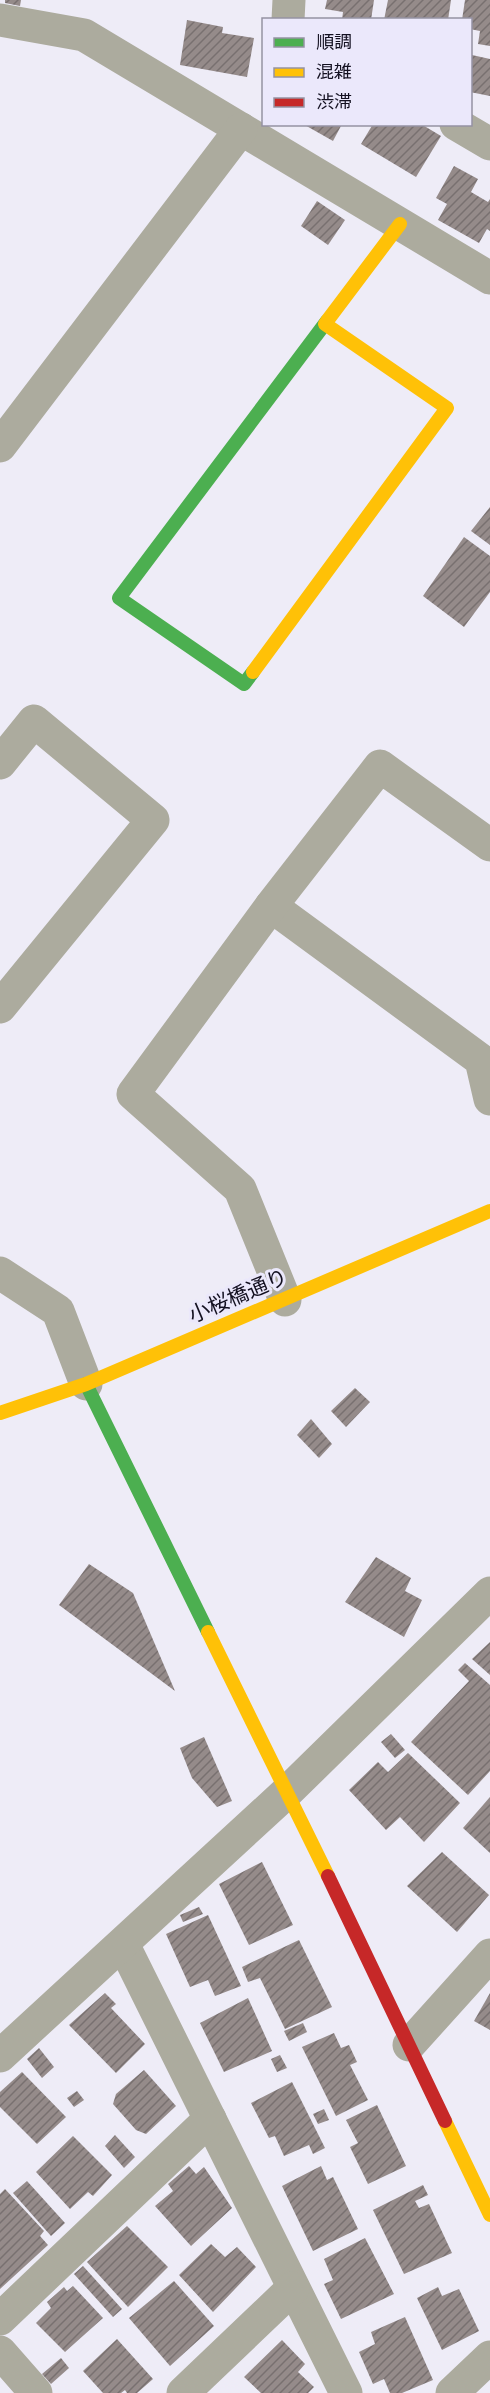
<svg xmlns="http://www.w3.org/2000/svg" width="490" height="2393" font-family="'Public Sans','Noto Sans JP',sans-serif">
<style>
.building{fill:url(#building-hatch)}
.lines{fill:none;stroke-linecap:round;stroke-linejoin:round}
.street{stroke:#acab9e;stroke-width:33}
.fast{stroke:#4caf50;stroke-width:14}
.slow{stroke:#ffc107;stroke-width:14}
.jam{stroke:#c62828;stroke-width:14}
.labels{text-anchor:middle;stroke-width:6;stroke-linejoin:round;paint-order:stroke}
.street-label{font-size:21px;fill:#131020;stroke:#ebe8fb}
</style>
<defs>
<pattern id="building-hatch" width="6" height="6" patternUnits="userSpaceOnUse" patternTransform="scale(1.5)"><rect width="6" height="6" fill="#958b8a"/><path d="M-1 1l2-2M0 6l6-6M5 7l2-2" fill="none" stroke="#787070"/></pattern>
</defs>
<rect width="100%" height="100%" fill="#eeecf7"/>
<g class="building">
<path d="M5,0H21L20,6L5,3Z"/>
<path d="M327,0H374L371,20H342L343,12L325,9Z"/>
<path d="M388,0H451L448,20H384Z"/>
<path d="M465,0H490V46L478,44L480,31L470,29V20H462Z"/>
<path d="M187,20L223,27L222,33L254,38L247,77L180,65Z"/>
<path d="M472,55L490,59V96L470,92Z"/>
<path d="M303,124H342L333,141Z"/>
<path d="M373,124H421L441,136L416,177L361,144Z"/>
<path d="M454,166L478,179L471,192L488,202L490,199V231L487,229L479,243L438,220L447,204L436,198Z"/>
<path d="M317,201L345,220L328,245L301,226Z"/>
<path d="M490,507V545L471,531Z"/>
<path d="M464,537L490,556V592L464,627L423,596Z"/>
<path d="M355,1388L370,1402L346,1427L331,1411Z"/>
<path d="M311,1419L332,1444L319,1458L297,1435Z"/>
<path d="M376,1557L411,1578L405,1591L422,1600L404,1637L345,1602Z"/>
<path d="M89,1564L133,1593L175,1691L59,1605Z"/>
<path d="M490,1642V1675L472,1659Z"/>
<path d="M465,1663L490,1685V1771L468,1795L411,1742L469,1681L458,1670Z"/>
<path d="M391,1734L405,1750L395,1758L381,1742Z"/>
<path d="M204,1737L232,1801L217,1807L192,1778L180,1748Z"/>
<path d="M408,1753L460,1803L424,1842L400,1817L386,1830L349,1790L378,1762L388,1772Z"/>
<path d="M490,1797V1853L463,1828Z"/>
<path d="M442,1852L489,1895L457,1932L407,1886Z"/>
<path d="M262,1862L293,1925L249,1945L219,1884Z"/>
<path d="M199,1907L203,1914L183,1922L180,1915Z"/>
<path d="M208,1915L241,1986L215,1996L208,1980L190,1987L166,1934Z"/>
<path d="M299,1940L332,2007L285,2029L260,1978L248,1982L242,1967Z"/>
<path d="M105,1993L116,2004L111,2008L145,2044L116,2073L69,2025Z"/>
<path d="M490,1993V2030L474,2021Z"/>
<path d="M248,1998L272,2051L224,2072L200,2023Z"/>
<path d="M303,2023L307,2032L289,2041L284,2031Z"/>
<path d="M334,2033L341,2048L349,2045L357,2062L350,2065L368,2100L336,2116L302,2047Z"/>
<path d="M39,2048L54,2067L42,2078L27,2059Z"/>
<path d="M280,2055L287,2068L277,2072L271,2059Z"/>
<path d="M144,2070L176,2106L146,2134L136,2130L113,2104L116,2094Z"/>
<path d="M22,2072L66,2117L37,2144L0,2107V2092Z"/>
<path d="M292,2082L325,2148L313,2154L309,2145L284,2156L275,2136L269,2138L251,2103Z"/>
<path d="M77,2091L84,2100L74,2107L67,2098Z"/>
<path d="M377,2105L406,2166L368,2184L350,2147L358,2143L346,2120Z"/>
<path d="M324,2109L329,2120L318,2124L313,2114Z"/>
<path d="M115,2135L135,2157L124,2168L105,2146Z"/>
<path d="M73,2136L112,2175L93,2196L88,2192L70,2209L36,2172Z"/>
<path d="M189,2166L196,2174L204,2167L232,2208L191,2246L155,2206L173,2191L168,2184Z"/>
<path d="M321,2166L327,2180L333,2177L358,2229L313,2251L282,2186Z"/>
<path d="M27,2181L65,2223L51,2236L13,2193Z"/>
<path d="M423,2185L428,2195L415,2201L419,2208L429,2204L452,2253L404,2274L373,2210Z"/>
<path d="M5,2189L44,2231L40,2236L48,2245L0,2289V2194Z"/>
<path d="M127,2226L168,2267L128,2307L87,2262Z"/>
<path d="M365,2238L394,2294L341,2319L324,2284L333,2280L324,2259Z"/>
<path d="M211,2244L225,2257L237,2247L256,2267L213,2312L179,2275Z"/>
<path d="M83,2266L122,2309L113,2317L74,2274Z"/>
<path d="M174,2281L214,2326L170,2366L129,2318Z"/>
<path d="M73,2286L103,2318L65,2352L36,2323L51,2308L47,2302L64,2287L67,2291Z"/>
<path d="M438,2287L442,2296L459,2289L479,2331L442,2350L417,2298Z"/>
<path d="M405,2317L433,2380L402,2393H390L384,2379L373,2384L359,2352L375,2344L371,2332Z"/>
<path d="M117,2339L153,2379L137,2393H127L125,2390L121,2393H103L83,2371Z"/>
<path d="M282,2340L305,2364L298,2372L314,2387L308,2393H261L244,2377Z"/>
<path d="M61,2358L69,2368L51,2384L42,2374Z"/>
</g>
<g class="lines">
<g class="street">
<path d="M0,20L84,35L490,278"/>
<path d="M288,20L289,0"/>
<path d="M456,124L490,144"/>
<path d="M0,446L241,129"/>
<path d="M0,763L34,721L153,820L0,1007"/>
<path d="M271,906L481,1060L490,1099"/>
<path d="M0,1273L58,1311L86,1384"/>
<path d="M285,1300L240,1189L133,1094L271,906L380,766L490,845"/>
<path d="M123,1944L346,2393"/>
<path d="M409,2045L490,1955"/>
<path d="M0,2056L287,1792L490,1593"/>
<path d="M0,2319L210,2119"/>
<path d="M0,2352L36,2393"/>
<path d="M183,2393L293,2288"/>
<path d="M452,2393L490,2357"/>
</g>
<g class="fast">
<path d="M253,672L244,684L119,598L327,321"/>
<path d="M86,1384L208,1632"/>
</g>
<g class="slow">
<path d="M327,321L400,224"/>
<path d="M253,672L447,408L325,324"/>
<path d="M0,1413L86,1384L490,1211"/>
<path d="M208,1632L328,1876"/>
<path d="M445,2121L490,2215"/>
</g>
<path class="jam" d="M328,1876L445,2121"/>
</g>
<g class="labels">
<g class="street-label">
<text transform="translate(238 1296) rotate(-23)" y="7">小桜橋通り</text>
</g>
</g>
<rect x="262" y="18" width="210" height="108" fill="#ebe8fb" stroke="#9592a3" stroke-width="1.5"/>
<rect x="274" y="38" width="30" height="9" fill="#4caf50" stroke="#9592a3" stroke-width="1.5"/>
<text x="316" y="48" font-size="18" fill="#131020">順調</text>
<rect x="274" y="68" width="30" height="9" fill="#ffc107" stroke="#9592a3" stroke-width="1.5"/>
<text x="316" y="78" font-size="18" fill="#131020">混雑</text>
<rect x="274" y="98" width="30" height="9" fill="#c62828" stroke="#9592a3" stroke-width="1.5"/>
<text x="316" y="108" font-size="18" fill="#131020">渋滞</text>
</svg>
